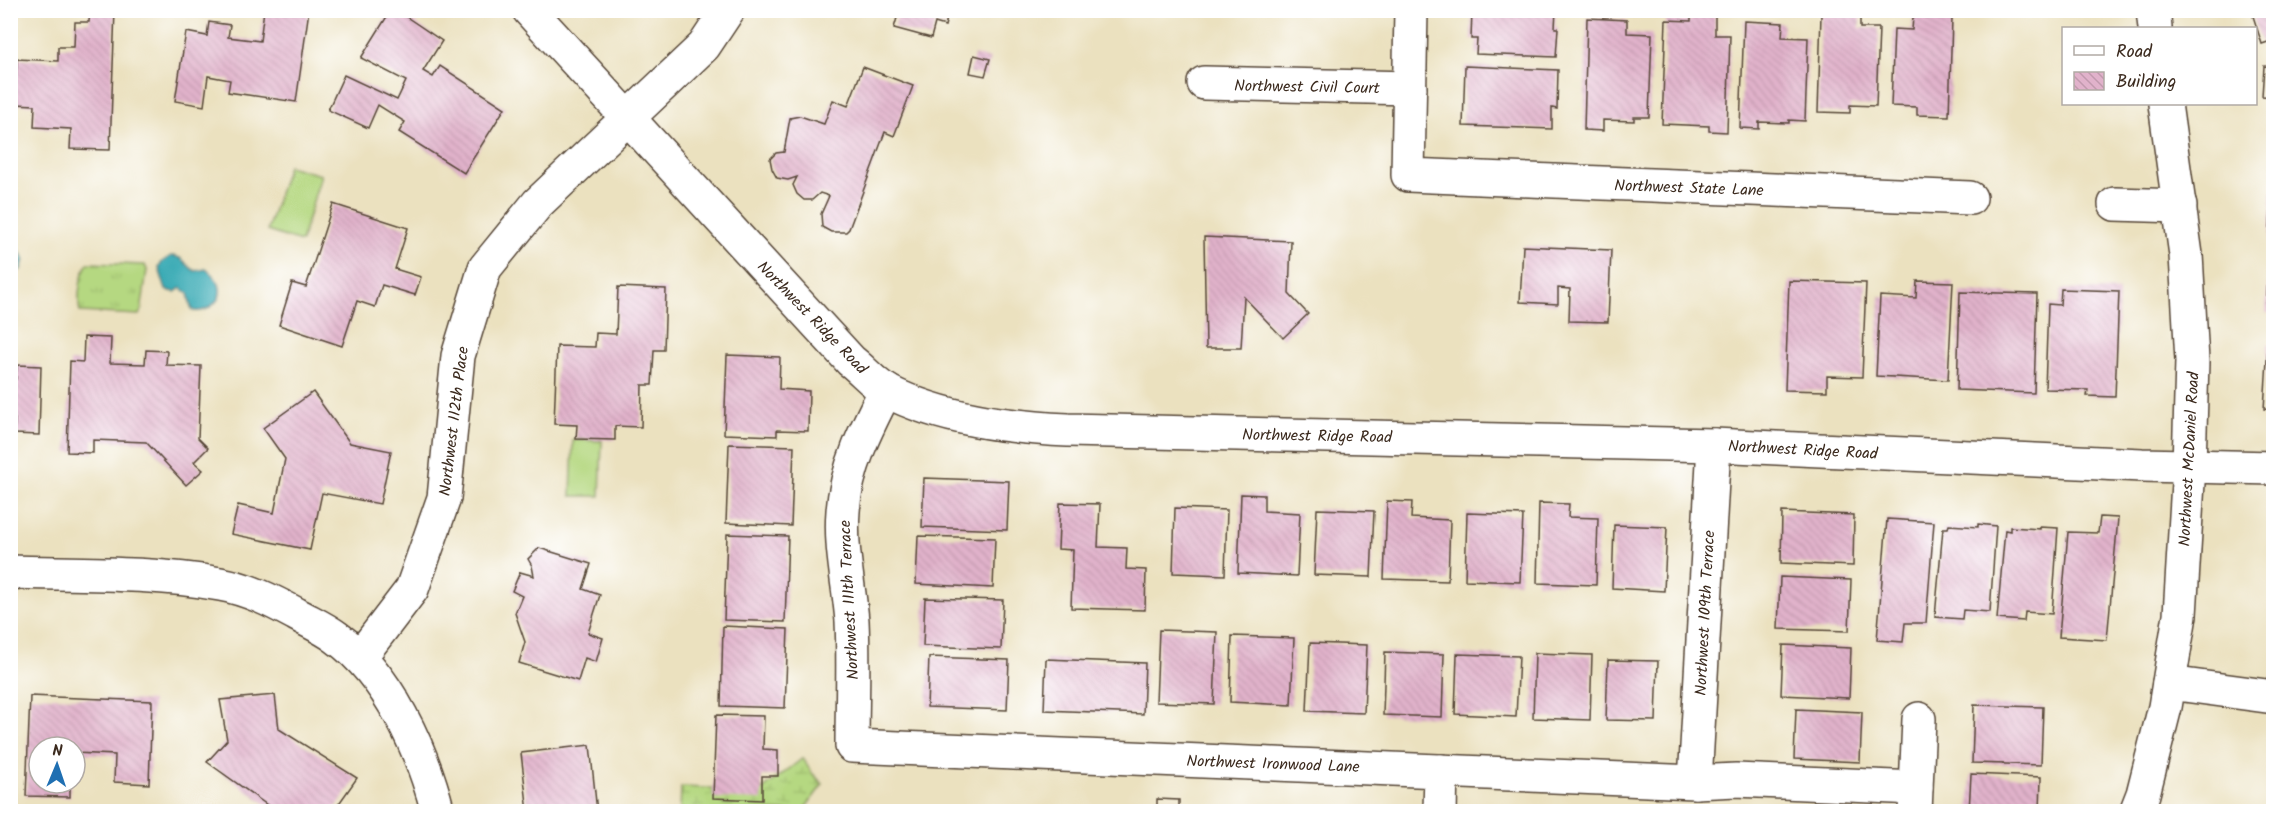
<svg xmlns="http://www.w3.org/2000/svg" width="2284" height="822" font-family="Kalam,sans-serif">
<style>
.grass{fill:url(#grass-tufts);stroke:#788150;stroke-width:1.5}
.wetland{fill:url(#wetland-marsh);stroke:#788150;stroke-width:1.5}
.pitch{fill:#b5d881;stroke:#788150;stroke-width:1.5}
.water{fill:#3aabb5;stroke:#3a6a6a;stroke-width:1.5}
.building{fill:url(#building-back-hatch)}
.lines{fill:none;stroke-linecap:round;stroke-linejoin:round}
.minor-casing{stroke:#554536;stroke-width:36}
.minor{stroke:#fff;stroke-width:33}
.labels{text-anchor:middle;stroke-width:4.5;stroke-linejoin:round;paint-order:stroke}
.street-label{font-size:16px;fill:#3b2a1e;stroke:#fff}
</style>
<defs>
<pattern id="grass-tufts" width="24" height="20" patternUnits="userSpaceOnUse" patternTransform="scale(1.5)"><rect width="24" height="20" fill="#b5d881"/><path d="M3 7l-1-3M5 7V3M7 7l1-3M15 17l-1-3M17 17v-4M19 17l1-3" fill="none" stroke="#9dba6f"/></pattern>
<pattern id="wetland-marsh" width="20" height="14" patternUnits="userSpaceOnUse" patternTransform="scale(1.5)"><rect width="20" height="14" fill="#b5d881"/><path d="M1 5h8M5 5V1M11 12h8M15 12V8" fill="none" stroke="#9dba6f"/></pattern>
<pattern id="building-back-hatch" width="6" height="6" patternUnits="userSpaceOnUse" patternTransform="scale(1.5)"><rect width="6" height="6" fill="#e1b2cb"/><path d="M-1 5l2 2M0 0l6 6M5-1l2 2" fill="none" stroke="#c299ae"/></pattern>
</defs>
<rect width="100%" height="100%" fill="#fff"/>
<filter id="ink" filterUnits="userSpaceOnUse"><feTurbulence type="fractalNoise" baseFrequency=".0167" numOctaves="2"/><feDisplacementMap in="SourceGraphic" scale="12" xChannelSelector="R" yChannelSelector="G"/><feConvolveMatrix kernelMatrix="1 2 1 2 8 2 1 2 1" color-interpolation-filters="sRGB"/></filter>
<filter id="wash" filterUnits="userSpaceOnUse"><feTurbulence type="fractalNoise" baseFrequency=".008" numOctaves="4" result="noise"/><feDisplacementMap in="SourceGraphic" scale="24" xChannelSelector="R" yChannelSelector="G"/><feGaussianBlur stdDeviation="1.35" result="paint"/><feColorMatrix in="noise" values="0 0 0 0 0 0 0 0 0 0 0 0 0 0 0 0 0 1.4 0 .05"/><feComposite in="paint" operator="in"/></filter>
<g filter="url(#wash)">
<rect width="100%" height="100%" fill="#ebe1bf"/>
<path class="grass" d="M88,263L145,265L147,270L141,312L139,315L80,312C77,297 80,275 88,263Z"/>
<path class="wetland" d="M803,758L811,772L823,784L803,811L680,812L681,787L762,790Z"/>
<g class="pitch">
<path d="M288,166L321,175L301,242L267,231Z"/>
<path d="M573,440L602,441L600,496H571Z"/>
</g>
<g class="water">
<path d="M11,246L18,249L24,259L21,269L11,277Z"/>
<path d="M171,256C184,256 185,265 195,271L206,269C211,273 216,278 219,284C225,299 208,313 194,311L191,307L188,293L181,288L175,292L166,290L159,268L162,262Z"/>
</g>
<g id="blocks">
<g class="building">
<path d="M90,10H115L110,150L70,149L71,129L34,127L35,105L15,104L17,59L58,61V47H74L75,22H89Z"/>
<path d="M264,10H309L296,102L228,92L230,80L208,76L204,106L175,101L186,32L207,36L209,22L230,25L228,37L260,41Z"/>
<path d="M391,10H396L442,41L423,71L433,77L440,66L505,108L464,173L399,132L405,122L378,105L368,128L328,110L344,75L397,100L406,81L361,58Z"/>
<path d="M872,10H949L945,26L935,23L931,38L894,28L897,18Z"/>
<path d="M1472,10H1556L1555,28H1558L1556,57L1476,54L1477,39H1471Z"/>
<path d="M2259,10H2274V40L2262,44L2252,13Z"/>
<path d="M1821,14L1860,15V28H1879L1876,106L1850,105V113L1818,112Z"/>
<path d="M1691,15H1715V35H1730L1727,132L1709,131V126L1662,124L1666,20L1691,21Z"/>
<path d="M1913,17L1952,18L1949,116L1917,115V107L1891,106L1894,29L1912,30Z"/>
<path d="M1587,18L1627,20V33L1652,34L1649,117H1634V121L1603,120V131L1584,130Z"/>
<path d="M1744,21L1783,23L1782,37L1808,38L1805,121L1789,120V123L1759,122V129L1740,128Z"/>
<path d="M974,55L990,59L985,76L970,73Z"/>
<path d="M1465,66L1558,70L1557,109L1552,108V129L1463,126Z"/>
<path d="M2264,66L2274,67V97L2262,96Z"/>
<path d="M863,67L913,86L894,136L885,132L849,229L846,232H831L822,227L821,214L829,196L820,193L812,200H804L797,194L793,185L797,177L788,180L777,178L772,169L770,159L776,153L784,152L790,118L800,116L824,124L833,100L848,106Z"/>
<path d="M2272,190L2274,191V243H2269Z"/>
<path d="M333,204L408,228L395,269L421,277L415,295L382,285L375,307L357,301L342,346L279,325L292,283L306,287Z"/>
<path d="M1204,237L1291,241L1289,294L1308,314L1283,338L1244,297L1241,348H1206Z"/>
<path d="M1523,246L1611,250L1608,322L1569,321L1570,289L1558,288V304L1520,302Z"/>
<path d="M2269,253H2274V313H2266Z"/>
<path d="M1789,281L1866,283L1862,377L1827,376V391L1785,390Z"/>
<path d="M1917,281L1953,282L1948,380L1876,376L1880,296L1916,298Z"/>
<path d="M618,287L666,289L664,350H654L652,385H642L641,427L615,426V440L576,439L577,425L554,424L557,346L595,347L596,333L616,334Z"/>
<path d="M2061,289L2119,291L2115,397L2087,396L2088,390L2045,389L2048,304L2060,305Z"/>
<path d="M1960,292L2037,294L2034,393L1957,390Z"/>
<path d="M84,337L111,338L110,363L145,364L146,350L167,351L166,365L201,366L198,438L208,448L194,462L203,470L186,485L146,442L93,440V453L67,452L70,361L83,362Z"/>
<path d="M2268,344L2274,345V410L2264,409Z"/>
<path d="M727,355L780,357L779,389L809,391L808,431L777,430V436L724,434Z"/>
<path d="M17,365L41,366L39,435L14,434L15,419H10V379H16Z"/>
<path d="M313,392L350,443L391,451L380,504L322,493L310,550L231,534L238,505L274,513L285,459L263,428Z"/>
<path d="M729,444L794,446L791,526L726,523Z"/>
<path d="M924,478L1009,481L1007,530L922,527Z"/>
<path d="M1241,494L1264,495V511L1300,513L1297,576L1238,573Z"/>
<path d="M1387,501L1412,502L1411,518L1450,520L1448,581L1384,579Z"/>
<path d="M1060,503L1100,504L1098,547L1127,548L1126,569L1146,570L1145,610L1071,608L1073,550L1058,549Z"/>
<path d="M1539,503L1569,504L1568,517L1598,518L1596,585L1537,583Z"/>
<path d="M1175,508L1227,510L1225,575L1173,573Z"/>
<path d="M1317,509L1374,511L1371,577L1314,575Z"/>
<path d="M1782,512L1854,515L1853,566L1781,563Z"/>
<path d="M1467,513L1523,515L1520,582L1465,580Z"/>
<path d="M2100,517L2118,518L2107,640L2059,637L2068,532L2098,533Z"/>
<path d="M1887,519L1934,522L1926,623H1905L1903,642L1877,640Z"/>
<path d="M1978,524L1996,526L1990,612L1963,610L1962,619L1935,617L1943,528H1948L1949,525L1978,527Z"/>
<path d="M1614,525L1667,527L1664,591L1612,588Z"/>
<path d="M2010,527L2040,529V527L2058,528L2052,614L2025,612L2024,621L1997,619L2005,530L2010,531Z"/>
<path d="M727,534L788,536L785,622L724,620Z"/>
<path d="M918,536L995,538L993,588L916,584Z"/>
<path d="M539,548L591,564L583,589L600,595L588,633L603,638L596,662L585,658L578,681L519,663L525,642L515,613L522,596L512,591L520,572L534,576L532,566L528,559Z"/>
<path d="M1780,577L1851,580L1849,631L1778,629Z"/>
<path d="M925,598L1003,600L1001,649L923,646Z"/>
<path d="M723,626L788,629L785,708L721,706Z"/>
<path d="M1159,630L1217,632L1214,704L1156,702Z"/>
<path d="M1232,636L1294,638L1291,705L1230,702Z"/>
<path d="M1310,643L1367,645L1364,713L1307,711Z"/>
<path d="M1783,645L1851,648L1849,698L1781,695Z"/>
<path d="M1385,652L1444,654L1442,717L1383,715Z"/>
<path d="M1535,653L1592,655L1590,720L1533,718Z"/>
<path d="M1457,654L1519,656L1516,717L1455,714Z"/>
<path d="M929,657L1009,660L1007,710L927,707Z"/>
<path d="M1046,659L1145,663L1143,714L1044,710Z"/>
<path d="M1608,660L1658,661L1656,721L1606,720Z"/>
<path d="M275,695L279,729L357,778L333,812H277L207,762L227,740L220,700Z"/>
<path d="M30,696L152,701L149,784L114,782L115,755L75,753V747H39V783H70V797L26,796Z"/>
<path d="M1974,705L2043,707L2041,765L1972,763Z"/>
<path d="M1796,709L1862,712L1860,762L1794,759Z"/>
<path d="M716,715L764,716L763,749L778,750V776H762V800L713,798Z"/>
<path d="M590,745L597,812H528L521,753Z"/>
<path d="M1971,774L2041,777L2040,812H1969Z"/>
<path d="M1157,799L1179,800V812H1157Z"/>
</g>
</g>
</g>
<g filter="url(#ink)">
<use href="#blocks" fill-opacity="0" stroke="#554536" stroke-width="1.5"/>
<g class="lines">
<g class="minor-casing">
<g id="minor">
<path d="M529,10L851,361C863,370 874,384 887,391C941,419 1008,427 1068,430L1714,445L2142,465L2274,468"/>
<path d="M1411,10L1408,175L1970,198"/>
<path d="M2153,10L2155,28"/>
<path d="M1204,83L1410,88"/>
<path d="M2115,204L2180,206"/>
<path d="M886,390C867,427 846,468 843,511C840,548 849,584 852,621C854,662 852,704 852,746L1695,782L1736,780L1916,788"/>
<path d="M10,572C80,574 152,572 220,584C248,589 272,601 296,614C310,622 324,628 336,637C389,675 422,750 438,812"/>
<path d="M360,657L412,589L444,498L458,356L485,268L538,203L704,46L728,10"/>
<path d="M2169,683L2274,697"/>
<path d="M1695,782L1714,445"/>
<path d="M1440,812L1441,771"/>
<path d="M1915,812L1919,719"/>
<path d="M2136,812L2143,794L2165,707L2180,615L2189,466L2192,361L2186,255L2165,104"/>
</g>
</g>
<use href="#minor" class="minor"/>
</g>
</g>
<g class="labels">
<g class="street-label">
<text transform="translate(1307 86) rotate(1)" y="6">Northwest Civil Court</text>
<text transform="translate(1689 187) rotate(2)" y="6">Northwest State Lane</text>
<text transform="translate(813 317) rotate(46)" y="6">Northwest Ridge Road</text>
<text transform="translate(453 421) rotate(-83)" y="6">Northwest 112th Place</text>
<text transform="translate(1317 435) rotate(1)" y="6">Northwest Ridge Road</text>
<text transform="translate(1803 449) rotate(3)" y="6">Northwest Ridge Road</text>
<text transform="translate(2188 459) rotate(-87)" y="6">Northwest McDaniel Road</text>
<text transform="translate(848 600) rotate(-93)" y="6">Northwest 111th Terrace</text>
<text transform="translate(1704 613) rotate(-87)" y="6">Northwest 109th Terrace</text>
<text transform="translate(1273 763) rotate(2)" y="6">Northwest Ironwood Lane</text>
</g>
</g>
<rect width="2284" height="822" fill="none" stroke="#fff" stroke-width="36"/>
<rect x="2062" y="27" width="195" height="78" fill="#ffffff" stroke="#b1aaa5" stroke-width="1.5"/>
<rect x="2074" y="46" width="30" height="9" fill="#ffffff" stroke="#b1aaa5" stroke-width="1.5"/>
<text x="2116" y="57" font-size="18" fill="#3b2a1e">Road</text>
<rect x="2074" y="72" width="30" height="18" fill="url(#building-back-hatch)" stroke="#b1aaa5" stroke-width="1.5"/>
<text x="2116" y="87" font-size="18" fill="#3b2a1e">Building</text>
<g transform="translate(57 765) rotate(2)"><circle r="28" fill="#ffffff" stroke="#b1aaa5" stroke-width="1.5"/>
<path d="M0-4.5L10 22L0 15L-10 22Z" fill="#1f6fb2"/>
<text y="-9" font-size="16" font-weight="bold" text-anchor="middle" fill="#3b2a1e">N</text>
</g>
</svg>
